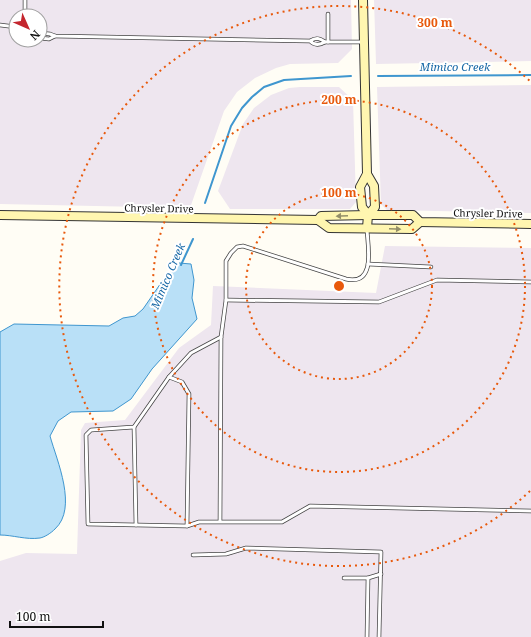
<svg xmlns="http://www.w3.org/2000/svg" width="531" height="637" font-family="'Noto Serif',serif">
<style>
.industrial{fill:#eee6ef;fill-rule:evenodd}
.water{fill:#b9e0f7;stroke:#3f96cf}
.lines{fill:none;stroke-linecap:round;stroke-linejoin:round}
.stream{stroke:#3f96cf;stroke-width:2}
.lane-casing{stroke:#444;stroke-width:4.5}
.secondary-casing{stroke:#333;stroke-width:10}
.lane{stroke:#fff;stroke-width:3}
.secondary{stroke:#fff6b0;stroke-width:8}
.oneway{fill:#948f68}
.ring{fill:none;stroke:#e8590c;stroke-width:2;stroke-dasharray:2 4}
.labels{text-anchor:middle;stroke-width:4;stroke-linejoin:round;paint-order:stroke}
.street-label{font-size:10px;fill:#111;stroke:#fff}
.water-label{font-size:11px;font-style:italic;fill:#1768a6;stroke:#fff}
.centre{fill:#e8590c;stroke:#fff;stroke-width:2}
.ring-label{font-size:12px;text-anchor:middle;font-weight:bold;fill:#e8590c;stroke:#fff;stroke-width:4;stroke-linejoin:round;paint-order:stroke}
</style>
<rect width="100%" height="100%" fill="#fffdf5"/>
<g class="industrial">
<path d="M0,0H351L352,49L338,63L290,64L276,68L255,78L237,92L224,111L190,208L0,204ZM16,16H40V40H16Z"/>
<path d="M374,0H531V61L376,64Z"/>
<path d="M531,85V213L387,210L381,204L377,87Z"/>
<path d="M300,87H339L353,100L356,202L350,209H230L218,191L243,124L254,108L271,95L289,88Z"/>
<path d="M385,246L531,248V637H0V561L26,553L77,554L81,430L85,423L125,420L179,348L211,325L213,286L376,293Z"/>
</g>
<path class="water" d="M179,263L191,264L194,280L192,298L197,319L152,369L131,399L113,411L71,412L58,421L50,436C57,461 78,508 55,529C51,533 45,537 40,538C26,540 13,535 0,535V332L14,324L109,326L123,318L135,316L143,309L163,280Z"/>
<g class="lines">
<g class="stream">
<path d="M378,76L531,75"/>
<path d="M205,203L231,126L242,108L252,97L264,87L284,80L351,76"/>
<path d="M181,265L193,239"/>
</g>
<g class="lane-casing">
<g id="lane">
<path d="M328,14V42"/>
<path d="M25,16V0"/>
<path d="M0,25L16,27"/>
<path d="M40,33L50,34L55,36L310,41C316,37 320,38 325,42C320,45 315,46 310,41"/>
<path d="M40,38L49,39L55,36"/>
<path d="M325,42H363"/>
<path d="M368,264L431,267"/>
<path d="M226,300L379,302L437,280L531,282"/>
<path d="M221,337L191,353L169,377L134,427L91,430L86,435L88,524L187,526L199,522H282L310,506L531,511"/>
<path d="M169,377L182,382L189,394L187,526"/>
<path d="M134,427L136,525"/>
<path d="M220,521L221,337L226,300V261L231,253L237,247L243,246L346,279C376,286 368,247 367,230"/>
<path d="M193,555L226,554L246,548L381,552L379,637"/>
<path d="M344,578H368"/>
<path d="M367,637L368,578L381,574"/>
</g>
</g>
<g class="secondary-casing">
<g id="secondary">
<path d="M363,0L367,174L360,187L362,207L368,215"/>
<path d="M367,174L374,186L375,207L368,215L367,228"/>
<path d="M0,215L318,220L329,228L412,229L420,222"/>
<path d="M318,220L321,216L368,215H413L420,222L531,224"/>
</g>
</g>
<use href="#lane" class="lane"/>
<use href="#secondary" class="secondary"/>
</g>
<defs><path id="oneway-solid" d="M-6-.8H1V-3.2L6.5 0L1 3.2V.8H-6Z"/></defs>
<g class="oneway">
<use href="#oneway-solid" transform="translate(342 216) rotate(178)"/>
<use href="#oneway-solid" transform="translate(395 229) rotate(2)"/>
</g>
<g class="ring">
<circle cx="339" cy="286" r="93"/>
<circle cx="339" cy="286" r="186"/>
<path d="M530 491A280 280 0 1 1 530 81"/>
</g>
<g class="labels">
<g class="street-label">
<text transform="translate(159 208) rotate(1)" y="4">Chrysler Drive</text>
<text transform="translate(488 213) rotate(1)" y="4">Chrysler Drive</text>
</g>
<g class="water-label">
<text x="455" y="71">Mimico Creek</text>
<text transform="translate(168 276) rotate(-67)" y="4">Mimico Creek</text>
</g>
</g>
<circle cx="339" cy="286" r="6" class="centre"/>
<g class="ring-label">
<text x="435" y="27">300 m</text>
<text x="339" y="104">200 m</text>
<text x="339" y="197">100 m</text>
</g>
<g transform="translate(28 28) rotate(135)"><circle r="19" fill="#ffffff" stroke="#a0a0a0"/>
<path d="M0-3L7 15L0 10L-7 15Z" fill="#c4262e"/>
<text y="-6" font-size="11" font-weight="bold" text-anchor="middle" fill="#111111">N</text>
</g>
<path d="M10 621v6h93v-6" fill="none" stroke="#111111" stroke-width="2"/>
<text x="16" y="621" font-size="12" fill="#111111" stroke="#ffffff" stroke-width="3" paint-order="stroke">100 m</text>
</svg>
